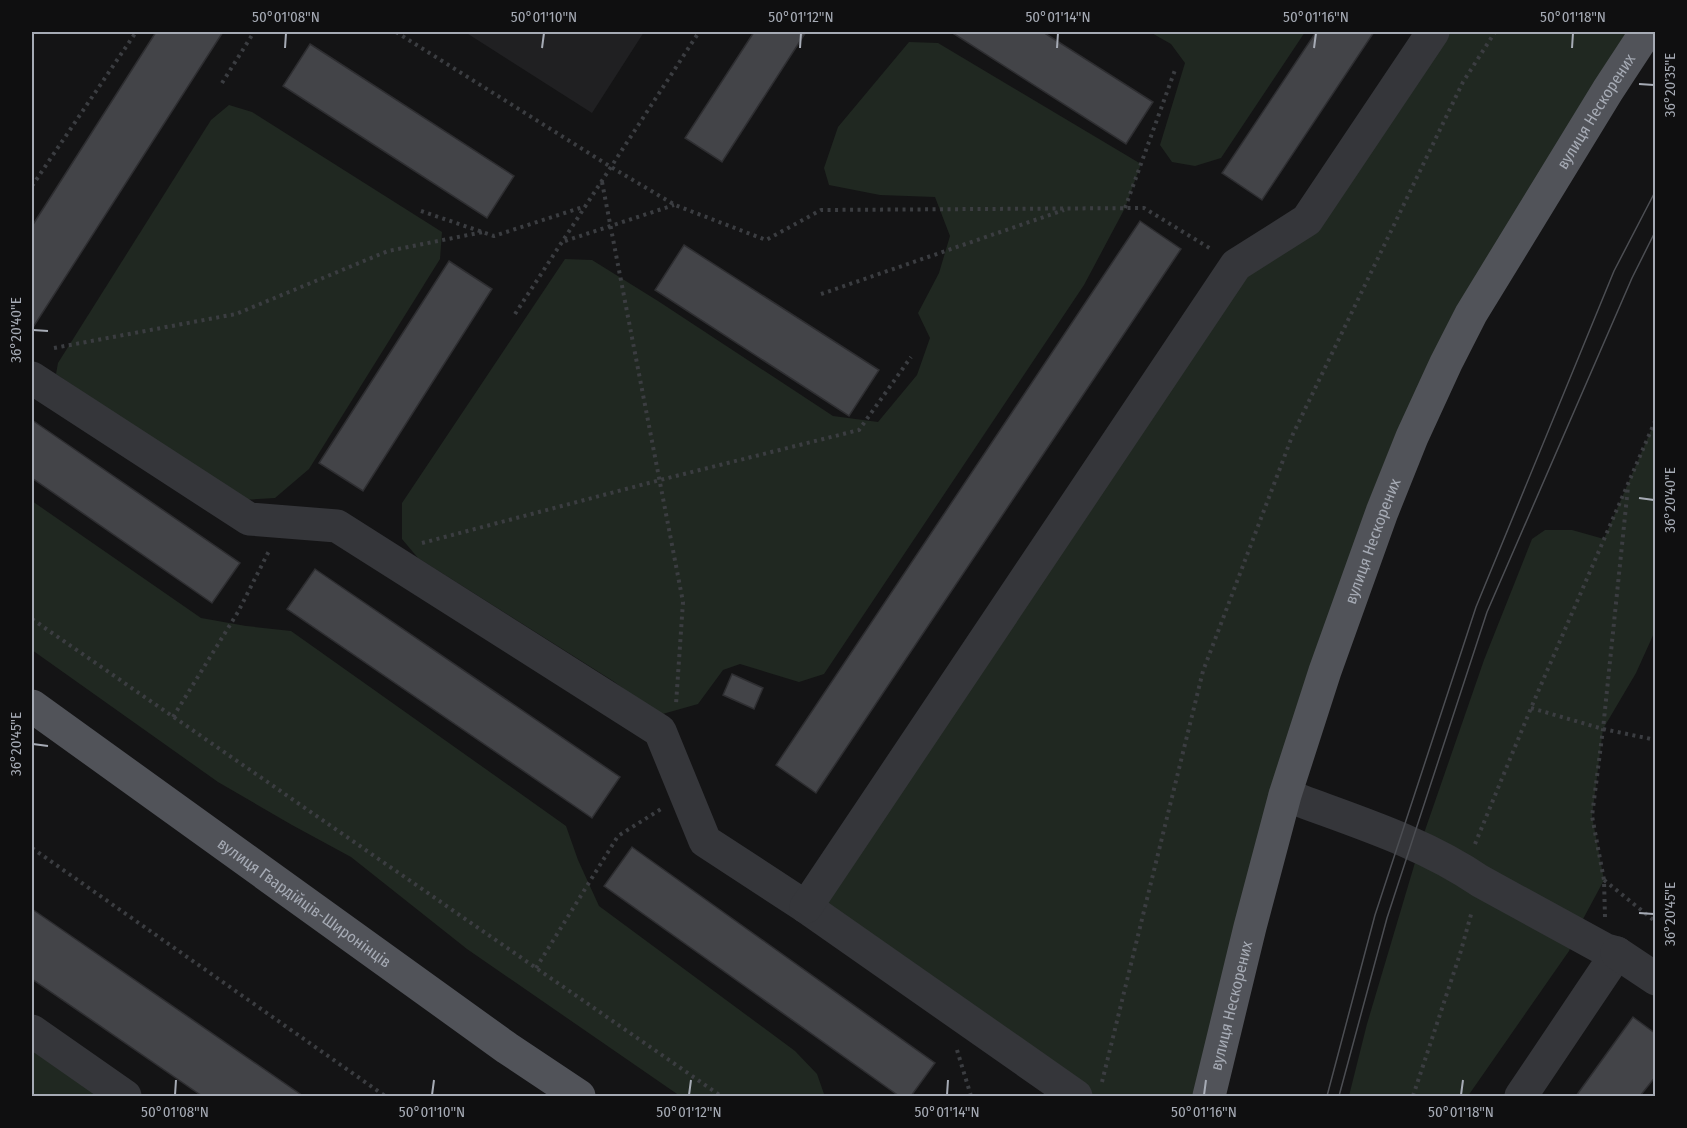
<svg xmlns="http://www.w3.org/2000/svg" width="1687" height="1128" font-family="'Fira Sans Condensed',sans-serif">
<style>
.built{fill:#202022}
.green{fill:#202821}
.building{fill:#434448;stroke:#2e2e31;stroke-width:1.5}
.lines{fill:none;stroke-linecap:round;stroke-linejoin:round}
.path{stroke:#3b3d41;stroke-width:4;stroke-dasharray:3 4.5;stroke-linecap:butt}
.minor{stroke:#35363a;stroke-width:33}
.major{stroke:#515359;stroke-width:33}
.tram{stroke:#4c4e53;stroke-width:1.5}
.ticks{fill:none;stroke:#a6abb5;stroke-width:2}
.labels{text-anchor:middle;stroke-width:4.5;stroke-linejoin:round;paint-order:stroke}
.street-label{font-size:16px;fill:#a6abb5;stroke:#0f0f10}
.neatline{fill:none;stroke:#a6abb5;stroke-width:2}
.ticks-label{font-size:15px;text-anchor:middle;fill:#a6abb5}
</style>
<rect width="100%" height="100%" fill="#141415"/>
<path class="built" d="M465,32H644L592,113Z"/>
<g class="green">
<path d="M1150,32H1305L1221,158L1195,166L1172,162L1160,145L1185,63L1171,44Z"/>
<path d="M1433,32H1644L1412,437L1209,1096H1076L806,907L1236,265L1307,220Z"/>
<path d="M909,42L938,43L1141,164L1125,208L1084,285L824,674L799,682L740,664L723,670L698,704L659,715L613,681L418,558L402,539V503L565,259L592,260L658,301L833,416L878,422L917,375L930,338L918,313L939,273L950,236L935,197L880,195L829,185L824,168L838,127Z"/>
<path d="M229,105L252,112L442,232L440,259L309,469L275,498L243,500L56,374L58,363L211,120Z"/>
<path d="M1655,421V631L1636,673L1603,729L1592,816L1604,880L1582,921L1569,951L1468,1096H1349L1367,1024L1422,839L1484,660L1532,539L1545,530H1572L1604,539Z"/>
<path d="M32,501L201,618L246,626L291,631L566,826L578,860L599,906L795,1051L817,1074L824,1094L829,1096H680L467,949L351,857L292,825L218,782L32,650Z"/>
<path d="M32,1042L109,1096H32Z"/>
</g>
<g class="building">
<path d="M156,32H223L32,329V226Z"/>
<path d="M754,32H806L722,162L685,138Z"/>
<path d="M951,32H1043L1153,102L1126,144Z"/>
<path d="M1316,32H1374L1262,200L1222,173Z"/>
<path d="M310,44L514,176L487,218L283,86Z"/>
<path d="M1140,221L1181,249L816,793L776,765Z"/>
<path d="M684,245L879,370L849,416L655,290Z"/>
<path d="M449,261L492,289L363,491L319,463Z"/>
<path d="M32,420L240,563L212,603L32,478Z"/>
<path d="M315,569L620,777L592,818L287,609Z"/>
<path d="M732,674L763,688L754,709L723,695Z"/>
<path d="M632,847L935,1063L911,1096H899L604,886Z"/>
<path d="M32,909L303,1096H202L32,979Z"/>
<path d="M1633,1017L1656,1034V1076L1640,1096H1576Z"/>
</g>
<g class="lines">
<g class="path">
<path d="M396,32L611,167L675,205L766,240L821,210L1144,208L1211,249"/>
<path d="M222,83L254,32"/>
<path d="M602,182L683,602L676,704"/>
<path d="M32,186L136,32"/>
<path d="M1125,208L1175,70"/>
<path d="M421,211L494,236L586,206"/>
<path d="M565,241L674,205"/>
<path d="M821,294L1064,210"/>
<path d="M515,314L699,32"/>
<path d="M54,348L236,314L388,251L483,232"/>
<path d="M422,543L660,480L859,430L911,357"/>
<path d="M32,619L721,1096"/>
<path d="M1531,708L1603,729L1656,740"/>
<path d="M173,717L238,612L270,549"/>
<path d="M1475,844L1531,708L1656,419"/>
<path d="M32,848L385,1096"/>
<path d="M1604,880L1656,922"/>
<path d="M1605,917L1604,880L1592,816L1603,729L1628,487"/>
<path d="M536,968L618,836L661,809"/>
<path d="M957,1050L971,1096"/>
<path d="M1102,1082L1203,671L1293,434L1463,82L1495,32"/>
<path d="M1413,1096L1460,954L1472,911"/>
</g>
<g class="minor">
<path d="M32,378L249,519L337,526L660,731L705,841L806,907L1076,1096"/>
<path d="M1285,795C1351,820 1422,841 1480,881L1606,950L1617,953L1521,1096"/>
<path d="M806,907L1236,265L1307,220L1433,32"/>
<path d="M1617,953L1656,979"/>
<path d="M32,1031L125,1096"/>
</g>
<g class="major">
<path id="s1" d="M32,706L507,1048L579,1096"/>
<path id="s2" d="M1209,1096L1250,927L1285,795L1325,671L1382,512L1412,437L1446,363L1471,314L1608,90L1646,32"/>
</g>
<g class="tram">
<path d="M1327,1096L1375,915L1476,607L1614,271L1656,190"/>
<path d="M1339,1096L1387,918L1487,612L1632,278L1656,230"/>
</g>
</g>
<path class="ticks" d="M285,48L286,33M542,48L544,33M800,48L801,33M1057,48L1058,33M1314,48L1316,33M1572,48L1573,33M1639,84L1654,85M33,330L48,331M1639,498L1654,500M33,744L48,746M1639,913L1654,914M175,1095L176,1080M432,1095L434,1080M689,1095L691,1080M947,1095L948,1080M1204,1095L1206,1080M1461,1095L1463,1080"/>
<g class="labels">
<g class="street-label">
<text dy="6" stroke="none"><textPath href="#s2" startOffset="1065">вулиця Нескорених</textPath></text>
<text dy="6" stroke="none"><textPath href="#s2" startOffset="579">вулиця Нескорених</textPath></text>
<text dy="6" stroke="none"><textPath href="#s1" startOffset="336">вулиця Гвардійців-Широнінців</textPath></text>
<text dy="6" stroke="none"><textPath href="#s2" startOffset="93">вулиця Нескорених</textPath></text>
</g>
</g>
<rect width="1687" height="1128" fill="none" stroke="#0f0f10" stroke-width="66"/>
<rect x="33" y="33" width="1621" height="1062" class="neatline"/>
<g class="ticks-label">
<text x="286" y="22">50°01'08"N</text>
<text x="544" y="22">50°01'10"N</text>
<text x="801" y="22">50°01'12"N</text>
<text x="1058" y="22">50°01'14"N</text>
<text x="1316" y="22">50°01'16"N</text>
<text x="1573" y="22">50°01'18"N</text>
<text transform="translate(1670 85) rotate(-90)" y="5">36°20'35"E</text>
<text transform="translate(16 330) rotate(-90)" y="5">36°20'40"E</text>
<text transform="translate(1670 500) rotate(-90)" y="5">36°20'40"E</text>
<text transform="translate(16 744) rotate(-90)" y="5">36°20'45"E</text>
<text transform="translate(1670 914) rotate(-90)" y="5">36°20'45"E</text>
<text x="175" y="1117">50°01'08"N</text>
<text x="432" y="1117">50°01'10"N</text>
<text x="689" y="1117">50°01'12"N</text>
<text x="947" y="1117">50°01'14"N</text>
<text x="1204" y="1117">50°01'16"N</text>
<text x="1461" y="1117">50°01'18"N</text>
</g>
</svg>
